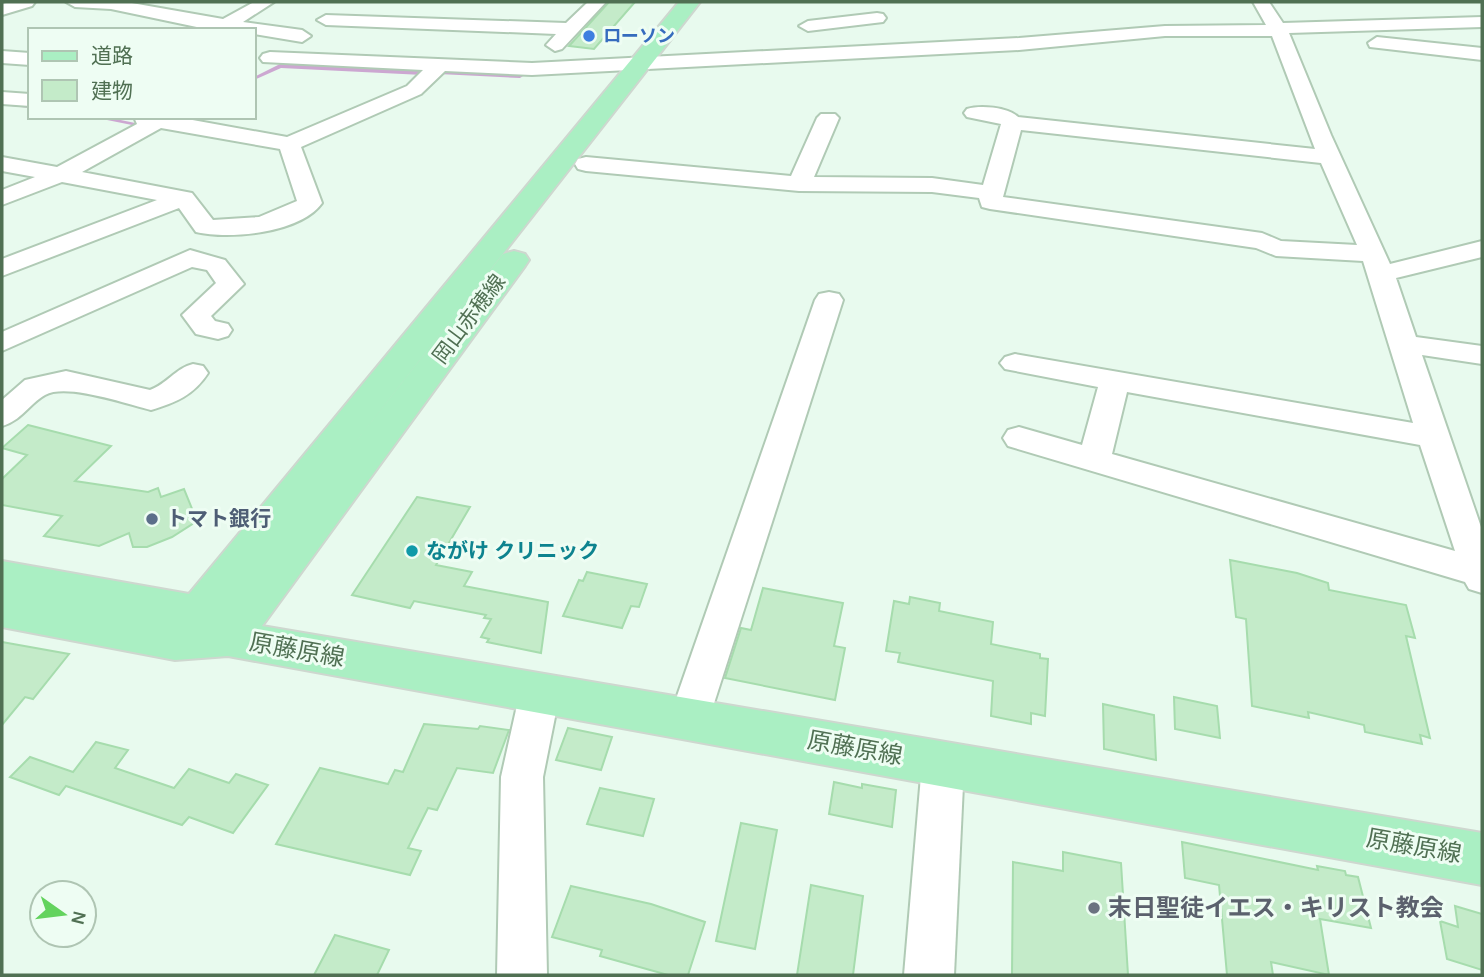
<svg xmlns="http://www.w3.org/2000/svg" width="1484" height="977" font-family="Karla,'Noto Sans JP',sans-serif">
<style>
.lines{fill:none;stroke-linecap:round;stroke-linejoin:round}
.stream{fill:#cca7d1;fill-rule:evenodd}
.building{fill:#c4ebc9;stroke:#a6dcad;stroke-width:2}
.minor-casing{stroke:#b0cab5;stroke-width:4}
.major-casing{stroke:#ced7cf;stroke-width:4}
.minor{fill:#fff;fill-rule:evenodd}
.major{fill:#aaefc3;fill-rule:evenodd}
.shop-dot{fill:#3f7fe0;stroke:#eefdf3;stroke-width:2.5}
.service-dot{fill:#5c6f8a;stroke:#eefdf3;stroke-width:2.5}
.culture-dot{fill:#0f9aa8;stroke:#eefdf3;stroke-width:2.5}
.worship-dot{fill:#6b7280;stroke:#eefdf3;stroke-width:2.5}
.labels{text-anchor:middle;stroke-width:6;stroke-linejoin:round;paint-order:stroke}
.far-shop-label{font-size:18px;font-weight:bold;fill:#366cbe;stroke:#eefdf3;text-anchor:start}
.street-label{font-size:21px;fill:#507053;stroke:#eefdf3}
.service-label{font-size:21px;font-weight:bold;fill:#4e5e75;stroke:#eefdf3;text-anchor:start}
.culture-label{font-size:21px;font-weight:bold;fill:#0d838f;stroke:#eefdf3;text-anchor:start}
.near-street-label{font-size:24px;fill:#507053;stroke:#eefdf3}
.near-worship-label{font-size:24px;font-weight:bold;fill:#5b616d;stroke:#eefdf3;text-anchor:start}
</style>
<rect width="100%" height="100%" fill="#e8faee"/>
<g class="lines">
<g class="stream">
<path d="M280,64L423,71L426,73L423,75L281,68L254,80V77Z"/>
<path d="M441,71L520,74L523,76L520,78L439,74V72Z"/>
<path d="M2,101L30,104V108L2,105Z"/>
<path d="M92,117H106L140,124L137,126Z"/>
</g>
</g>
<g class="building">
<path d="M609,2H635L594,49L569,46Z"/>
<path d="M28,425L111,446L75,481L148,492L158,488L161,497L184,489L197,521L172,537L147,547H133L129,533L99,546L44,536L62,516L2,505V479L27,455L2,448Z"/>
<path d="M417,497L470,507L436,565L472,572L464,586L548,602L541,653L487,642L489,639L481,637L491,619L484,618L486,615L414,601L410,608L352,595Z"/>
<path d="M1230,560L1297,573L1328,583L1329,590L1406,605L1415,638L1406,636L1430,738L1420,735L1422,744L1365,732L1364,725L1308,712L1309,718L1252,706L1246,619L1236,617Z"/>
<path d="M587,572L647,584L639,607L631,606L622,628L563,616L579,580L583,581Z"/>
<path d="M763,588L843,603L834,646L845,648L835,700L725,678L741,628L751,630Z"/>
<path d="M910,597L940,603L939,611L993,622L991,644L1040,654V658L1048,659L1045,716L1031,713V724L991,716L993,681L898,662L900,653L886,651L894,601L909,604Z"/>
<path d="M2,642L69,654L33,699L25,697L2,725Z"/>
<path d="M1174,697L1217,706L1220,738L1175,729Z"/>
<path d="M1103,704L1154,715L1156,760L1104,749Z"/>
<path d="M424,724L478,729L480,726L509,730L493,773L457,768L437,810L428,808L408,848L421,851L410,875L276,844L320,768L388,784L395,770L403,772Z"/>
<path d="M568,728L612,737L601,770L556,760Z"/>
<path d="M96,742L128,750L115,768L174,788L189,769L229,783L236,774L268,785L233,833L189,817L182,825L66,786L59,795L10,777L30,757L73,772Z"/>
<path d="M834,782L862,788V784L896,790L892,827L829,814Z"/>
<path d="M600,788L654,799L643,836L587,824Z"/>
<path d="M741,823L777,830L755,949L716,941Z"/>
<path d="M1182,842L1318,870L1317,866L1345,871L1346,875L1358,877L1371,928L1320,919L1329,975L1271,962L1273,975H1227L1219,885L1185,878Z"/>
<path d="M1063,852L1121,863L1128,975H1012L1013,862L1063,871Z"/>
<path d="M811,885L863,896L853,975H797Z"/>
<path d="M571,886L651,904L705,922L688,975H668L600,956L602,950L552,937Z"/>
<path d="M1455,906L1482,914V970L1447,959L1440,921L1458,927Z"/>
<path d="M335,935L389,950L377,975H314Z"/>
</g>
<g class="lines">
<g class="minor-casing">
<g id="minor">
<path d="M10,2H35L32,6L2,15V4Z"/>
<path d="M66,2H126L223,19L254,2H274L243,22L302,30L311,36L302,42L254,34V30H211L111,9L75,7Z"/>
<path d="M588,2H606L562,49L555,51L546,45L556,34L326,25L317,20L326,15L566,23Z"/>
<path d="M1253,2H1269L1283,23L1482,17V27L1289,33L1331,135L1390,264L1482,241V257L1396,278L1416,337L1482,346V364L1422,355L1482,530V593L1469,589L1465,582L1008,446L1003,438L1008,430L1019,427L1082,445L1098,387L1005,369L1000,363L1005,357L1015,354L1413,423L1363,261L1276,256L1256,248L990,209L982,207L979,198L932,192L799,191L586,171L578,169L575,164L578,159L586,157L791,176L817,118L821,114H835L839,118L814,177L932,178L983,185L1001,124L967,117L964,113L967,109C980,105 1008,107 1018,117L1315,149L1272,36H1165L1019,50L532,75L445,71L421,94L301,147L322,203C301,233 229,240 196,232L179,208L2,276V259L157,200L62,182L2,205V190L35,177L2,171V157L57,167L137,124L134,117H176L287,137L407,86L423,70L263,62L260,58L263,54L270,52L532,63L1019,38L1165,26L1266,25ZM161,128L280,149L297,201L259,217L213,220L192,193L82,172ZM1021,130L1321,163L1357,245L1281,241L1262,233L1003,197ZM1127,392L1420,445L1455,551L1112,454Z"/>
<path d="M877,13L883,14L886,18L883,22L808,31L799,26L808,21Z"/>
<path d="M1377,37L1482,48V60L1370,47L1368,43Z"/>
<path d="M2,51L30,53V65L2,63Z"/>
<path d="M2,92L30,94V106L2,104Z"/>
<path d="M190,250L225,260L244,284L211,316L215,321L228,324L232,330L228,336L218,339L196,334L182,315L216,283L207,270L192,267L2,351V332Z"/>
<path d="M829,292L839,294L843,300L709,719L703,732L689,737L675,732L669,719L815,300L819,294Z"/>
<path d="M193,364L203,366L208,373C194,395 175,403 151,410C126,404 67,383 45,395C29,404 21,421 2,426V400L25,380L66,371L150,390C167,384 176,368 193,364Z"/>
<path d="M540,675L554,680L560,692L543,777L547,975H497L501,777L520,692L526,680Z"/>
<path d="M943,745L958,750L964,764L954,975H904L922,764L928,750Z"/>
</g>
</g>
<g class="major-casing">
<path id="major" d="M679,2H700L343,458L503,254L514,251L525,254L529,260L525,266L262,626L1482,833V885L228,656L175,660L2,627V561L189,594Z"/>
</g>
<use href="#minor" class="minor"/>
<use href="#major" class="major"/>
</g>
<circle class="shop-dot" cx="589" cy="36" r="7"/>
<circle class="service-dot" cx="152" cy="519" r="7"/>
<circle class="culture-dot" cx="412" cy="551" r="7"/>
<circle class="worship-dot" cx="1094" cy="908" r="7"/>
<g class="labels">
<g class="far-shop-label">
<text x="603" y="42">ローソン</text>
</g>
<g class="street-label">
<text transform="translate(469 319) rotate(-53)" y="7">岡山赤穂線</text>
</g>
<g class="service-label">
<text x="166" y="526">トマト銀行</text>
</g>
<g class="culture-label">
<text x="426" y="558">ながけ クリニック</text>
</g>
<g class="near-street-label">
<text transform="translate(297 650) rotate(10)" y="8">原藤原線</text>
<text transform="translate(855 748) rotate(10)" y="8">原藤原線</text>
<text transform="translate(1414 846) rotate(10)" y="8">原藤原線</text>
</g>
<g class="near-worship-label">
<text x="1108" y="916">末日聖徒イエス・キリスト教会</text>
</g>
</g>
<rect width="1484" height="977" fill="none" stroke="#507053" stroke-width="7"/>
<rect x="28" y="28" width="228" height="91" fill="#eefdf3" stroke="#afc5b3" stroke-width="2"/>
<rect x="42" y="51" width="35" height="10" fill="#aaefc3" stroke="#afc5b3" stroke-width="2"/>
<text x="91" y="63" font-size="21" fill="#507053">道路</text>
<rect x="42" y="80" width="35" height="21" fill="#c4ebc9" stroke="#afc5b3" stroke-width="2"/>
<text x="91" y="98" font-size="21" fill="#507053">建物</text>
<g transform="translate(63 914) rotate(104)"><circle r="33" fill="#eefdf3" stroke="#afc5b3" stroke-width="2"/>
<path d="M0-5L12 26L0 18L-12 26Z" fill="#63d35e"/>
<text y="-10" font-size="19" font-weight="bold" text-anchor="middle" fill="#507053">N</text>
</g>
</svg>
